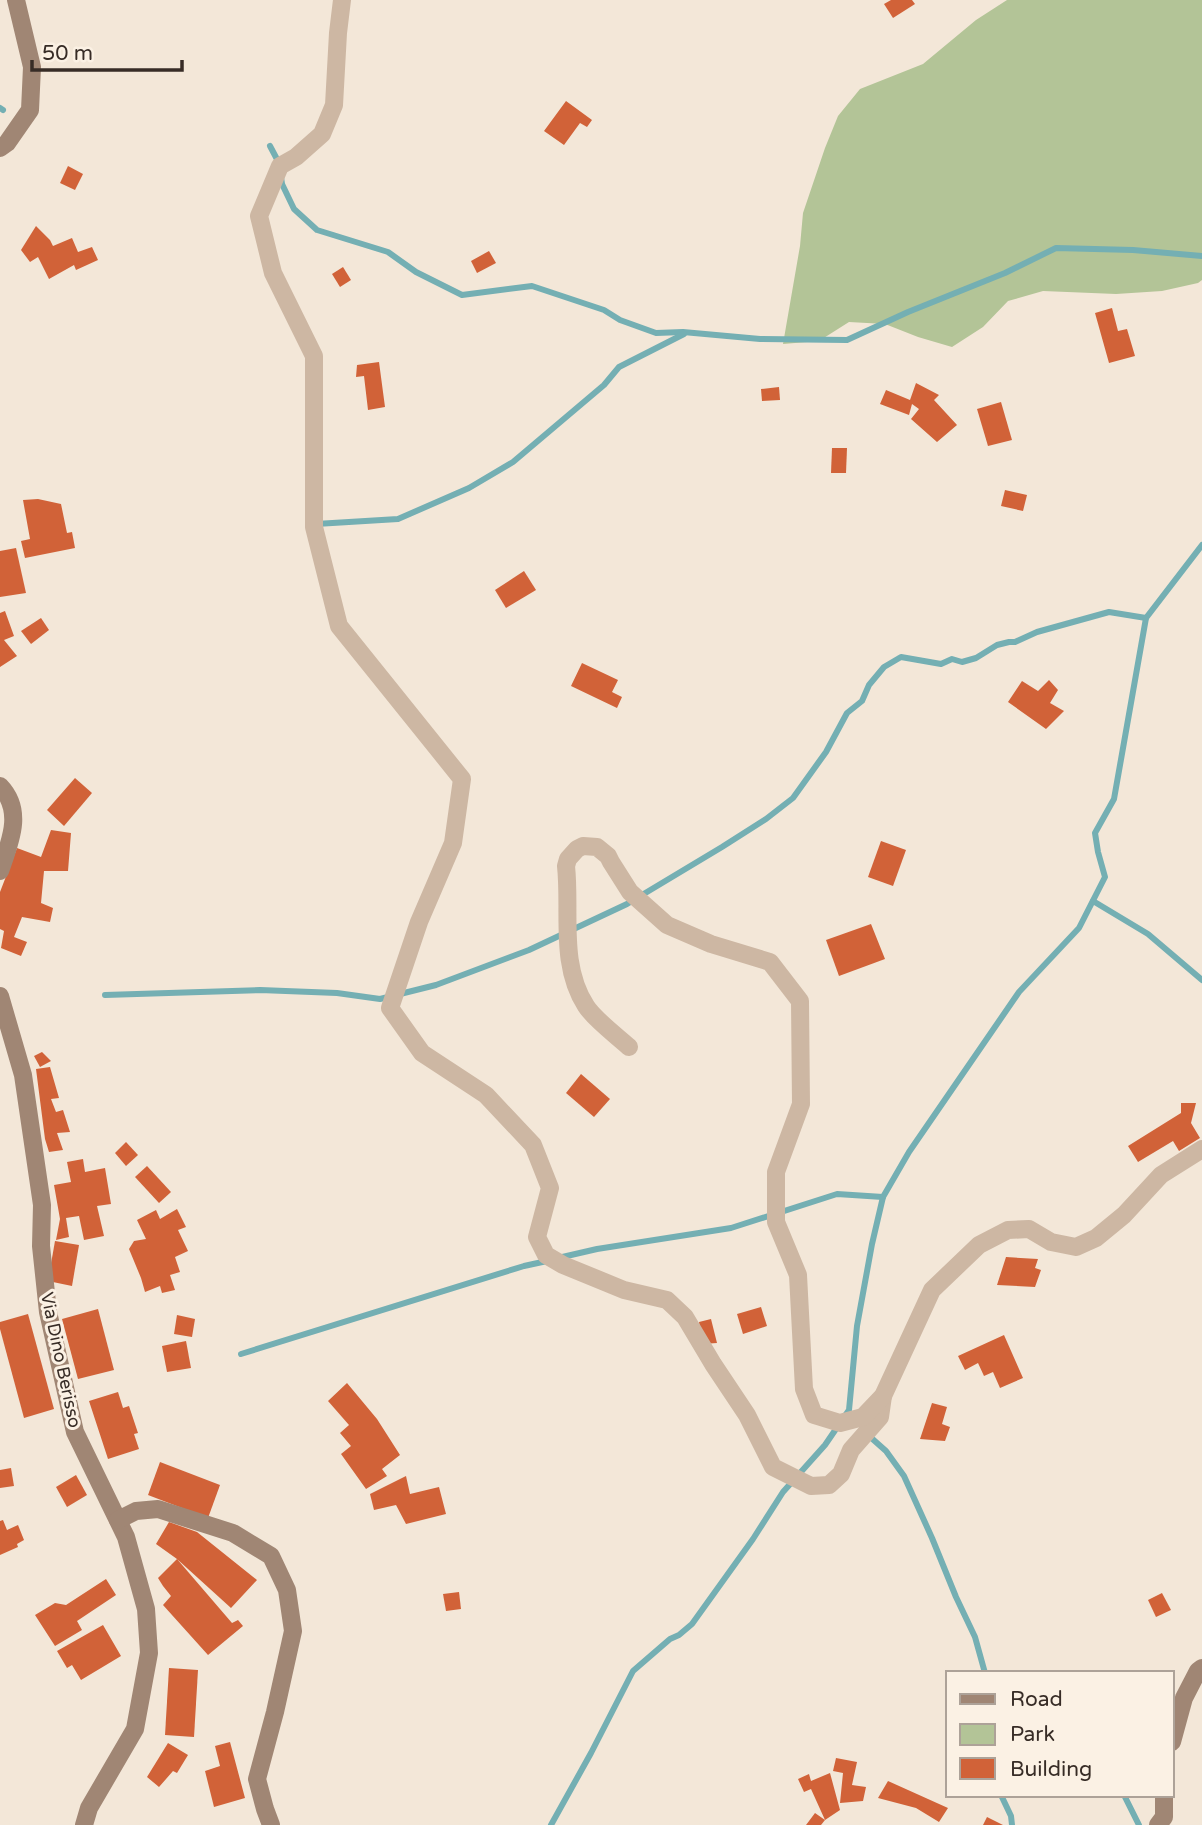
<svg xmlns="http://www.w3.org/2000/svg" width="1202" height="1825" font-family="'Varela Round',sans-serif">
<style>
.green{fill:#b3c497}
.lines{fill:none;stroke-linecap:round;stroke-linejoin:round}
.stream{stroke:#74afb3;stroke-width:6}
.building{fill:#d16238}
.street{stroke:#cdb7a3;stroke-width:18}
.secondary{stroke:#a08674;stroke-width:18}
.labels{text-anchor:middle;stroke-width:6;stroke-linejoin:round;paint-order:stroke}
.street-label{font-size:18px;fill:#372c26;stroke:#fbf1e4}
</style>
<rect width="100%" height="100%" fill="#f3e7d8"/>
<path class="green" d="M1007,0H1202V280L1198,283L1162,291L1116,294L1043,291L1008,301L983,327L952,347L918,337L885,324L849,322L819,341L783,344L800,246L803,213L825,148L838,116L860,89L923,64L976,20Z"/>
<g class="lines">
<g class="stream">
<path d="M0,108L3,110"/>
<path d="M270,146L279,163"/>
<path d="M281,177L282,184L294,209L317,230L388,252L416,272L462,295L532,286L604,310L620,320L656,333L683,332L760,339L847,340L908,312L1005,273L1056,248L1133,250L1202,256"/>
<path d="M316,524L398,519L469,488L513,462L604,385L619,367L684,334"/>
<path d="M1093,901L1148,934L1202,980"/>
<path d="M105,995L260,990L337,993L380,999L436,985L529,950L627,904L722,847L766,819L793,798L826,752L847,713L862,701L869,685L884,667L901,657L941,664L952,659L962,662L976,658L997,645L1009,642H1015L1037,632L1109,612L1146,618"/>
<path d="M558,1258L597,1249L731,1228L837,1194L883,1197"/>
<path d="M241,1354L524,1266L547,1261"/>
<path d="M868,1435L886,1451L904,1476L932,1538L956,1597L975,1637L985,1673"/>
<path d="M1001,1795L1011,1816L1012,1825"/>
<path d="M1124,1795L1139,1825"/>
<path d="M551,1825L591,1753L633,1671L670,1639L679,1635L692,1624L753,1539L783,1492L825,1445L849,1410L857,1326L872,1244L883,1197L909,1152L1019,992L1079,928L1105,877L1098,852L1095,833L1114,799L1146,618L1202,545"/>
</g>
</g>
<g class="building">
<path d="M891,0H912L915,4L893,18L884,4Z"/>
<path d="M566,101L592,120L587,127L580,123L564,145L544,131Z"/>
<path d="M68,166L83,174L75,190L60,183Z"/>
<path d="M36,226L50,240L53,246L72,238L78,252L92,247L98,260L76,270L74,265L49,279L38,257L30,262L21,250Z"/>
<path d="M489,251L496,263L477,273L471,261Z"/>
<path d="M343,267L351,280L340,287L332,274Z"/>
<path d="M1112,308L1118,331L1127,329L1135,356L1109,363L1095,313Z"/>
<path d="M379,362L385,407L368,410L364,376L356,377L357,365Z"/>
<path d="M916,383L939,395L934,400L957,425L937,442L911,419L919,409L912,404L909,415L880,404L886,390L910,400Z"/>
<path d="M779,387L780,400L762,401L761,389Z"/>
<path d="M1001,402L1012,440L988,446L977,409Z"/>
<path d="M832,448H847L846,473H831Z"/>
<path d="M1005,490L1027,495L1023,511L1001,506Z"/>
<path d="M38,499L61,504L67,533L72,532L75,548L25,558L21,541L30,539L23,500Z"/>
<path d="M16,548L26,593L0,597V551Z"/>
<path d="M524,571L536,590L506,608L495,590Z"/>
<path d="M5,611L14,636L4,640L17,656L0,667V613Z"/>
<path d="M41,618L49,630L31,644L21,631Z"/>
<path d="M582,663L618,680L612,692L622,697L617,708L571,686Z"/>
<path d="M1049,680L1058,690L1050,703L1064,711L1046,729L1008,702L1022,681L1038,691Z"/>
<path d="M75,778L92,793L64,826L47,810Z"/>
<path d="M51,830L71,833L68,871H44L41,903L53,908L50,922L22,917L14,937L27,942L21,956L1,948L4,931L0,929V892L17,848L41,857Z"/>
<path d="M881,841L906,850L893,886L868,877Z"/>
<path d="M871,924L885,959L839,976L826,940Z"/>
<path d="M42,1052L51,1061L40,1067L34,1056Z"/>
<path d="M50,1067L59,1098L51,1099L56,1112L63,1110L70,1132L57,1133L63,1150L49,1152L45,1139L36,1069Z"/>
<path d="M581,1074L610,1099L594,1117L566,1093Z"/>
<path d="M1181,1103H1196L1191,1123L1200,1138L1179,1151L1173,1141L1138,1162L1128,1146L1181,1113Z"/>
<path d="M126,1142L138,1155L126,1166L115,1153Z"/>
<path d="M83,1159L85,1172L105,1168L111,1204L97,1206L104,1236L84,1240L79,1216L66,1218L69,1237L56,1240L60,1219L54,1185L71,1182L67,1162Z"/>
<path d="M147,1166L171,1192L159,1203L135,1177Z"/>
<path d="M177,1209L186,1227L178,1230L188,1251L175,1257L180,1272L170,1275L175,1290L162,1293L160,1286L145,1292L141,1278L129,1249L134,1241L146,1239L137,1220L156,1210L160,1219Z"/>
<path d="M55,1241L79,1245L72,1286L48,1281Z"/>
<path d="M1006,1257L1038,1259L1035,1268L1041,1270L1035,1287L997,1285Z"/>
<path d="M761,1307L767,1326L743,1334L737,1314Z"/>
<path d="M98,1309L114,1370L78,1379L62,1319Z"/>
<path d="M28,1314L54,1409L24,1418L0,1329V1322Z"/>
<path d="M177,1315L195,1319L192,1337L174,1334Z"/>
<path d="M711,1319L717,1343L702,1344L699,1322Z"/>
<path d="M1004,1335L1023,1378L1000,1388L993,1372L984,1376L978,1363L965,1370L958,1356Z"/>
<path d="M186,1341L191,1368L167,1372L162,1346Z"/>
<path d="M347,1383L377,1419L400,1455L382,1469L387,1476L366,1489L341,1454L351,1446L340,1433L349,1425L328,1401Z"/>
<path d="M118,1392L123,1408L129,1406L138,1433L134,1434L139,1449L108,1459L89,1401Z"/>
<path d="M932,1403L947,1407L942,1424L950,1427L945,1441L920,1439Z"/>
<path d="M160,1462L220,1485L208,1518L148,1495Z"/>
<path d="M11,1468L14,1486L0,1488V1470Z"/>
<path d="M76,1475L87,1495L67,1507L56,1487Z"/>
<path d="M406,1476L410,1494L439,1487L446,1514L406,1524L396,1505L374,1510L370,1494Z"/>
<path d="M3,1520L7,1530L18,1525L24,1540L17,1544L18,1547L0,1555V1521Z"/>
<path d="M169,1522L197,1532L257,1580L231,1608L177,1559L232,1623L238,1620L243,1626L208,1655L163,1605L171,1596L163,1586L158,1578L177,1559L156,1544Z"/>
<path d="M106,1579L116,1595L77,1621L82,1630L55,1646L35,1615L55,1603L66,1605Z"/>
<path d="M459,1592L461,1609L446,1611L443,1594Z"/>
<path d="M1162,1593L1171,1610L1156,1617L1148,1600Z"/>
<path d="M103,1625L121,1656L81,1680L72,1665L67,1668L57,1651Z"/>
<path d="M169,1668L198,1670L194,1737L165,1735Z"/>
<path d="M230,1742L245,1798L214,1807L205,1771L220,1766L215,1746Z"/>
<path d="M168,1743L188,1755L177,1773L173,1771L159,1787L147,1777Z"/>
<path d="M836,1758L857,1762L852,1785L866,1787L863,1801L840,1803L843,1773L833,1771Z"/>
<path d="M830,1773L840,1810L825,1820L821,1825H806L815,1813L825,1820L811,1789L804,1792L798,1779L809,1774L811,1781Z"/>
<path d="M888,1781L948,1808L939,1822L916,1808L878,1798Z"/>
<path d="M987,1817L1003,1825H983Z"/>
</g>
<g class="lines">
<g class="street">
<path d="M342,0L338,33L334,105L322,134L296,157L280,166L259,216L273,273L314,356V527L339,626L462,779L453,843L419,922L390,1008L422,1053L486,1095L533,1145L550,1188L537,1237L546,1255L563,1265L624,1290L667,1300L685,1317L713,1364L747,1415L773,1467L811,1486L829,1485L841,1474L851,1450L880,1417L883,1396"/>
<path d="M629,1047C617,1036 594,1019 586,1006C559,964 571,912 566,866L568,859L577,849L583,846L597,847L608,856L611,862L630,892L667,925L711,944L770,962L800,1001L801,1104L776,1172V1222L798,1275L804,1389L814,1415L840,1423L863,1417L883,1396L932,1290L979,1245L1008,1230L1029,1229L1051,1242L1076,1247L1096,1238L1124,1215L1161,1175L1202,1149"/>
</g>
<g class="secondary">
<path d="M0,148L7,143L30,110L32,67L16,0"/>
<path d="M0,786C24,811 10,842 0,871"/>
<path d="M0,996L23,1075L42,1205L41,1246L48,1312L75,1432L126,1537L146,1609L149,1653L135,1729L89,1808L84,1825"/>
<path d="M118,1520L136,1511L158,1509L233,1533L271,1556L287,1590L293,1631L275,1712L257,1779L265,1809L271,1825"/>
<path d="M1172,1742L1184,1698L1198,1671L1202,1668"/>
<path d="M1158,1825L1164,1817V1795"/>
</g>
</g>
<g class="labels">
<g class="street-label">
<text transform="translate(61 1360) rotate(78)" y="6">Via Dino Berisso</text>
</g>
</g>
<rect x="946" y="1671" width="228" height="126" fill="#fbf1e4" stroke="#ada298" stroke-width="2"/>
<rect x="960" y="1694" width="35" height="10" fill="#a08674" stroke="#ada298" stroke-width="2"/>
<text x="1010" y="1706" font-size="21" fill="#372c26">Road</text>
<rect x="960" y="1724" width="35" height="21" fill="#b3c497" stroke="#ada298" stroke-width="2"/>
<text x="1010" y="1741" font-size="21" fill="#372c26">Park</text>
<rect x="960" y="1758" width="35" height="21" fill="#d16238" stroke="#ada298" stroke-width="2"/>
<text x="1010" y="1776" font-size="21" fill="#372c26">Building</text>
<path d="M32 60v10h150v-10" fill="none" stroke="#372c26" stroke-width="3.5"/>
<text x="42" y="60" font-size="21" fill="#372c26" stroke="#fbf1e4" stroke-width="5" paint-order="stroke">50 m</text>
</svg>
